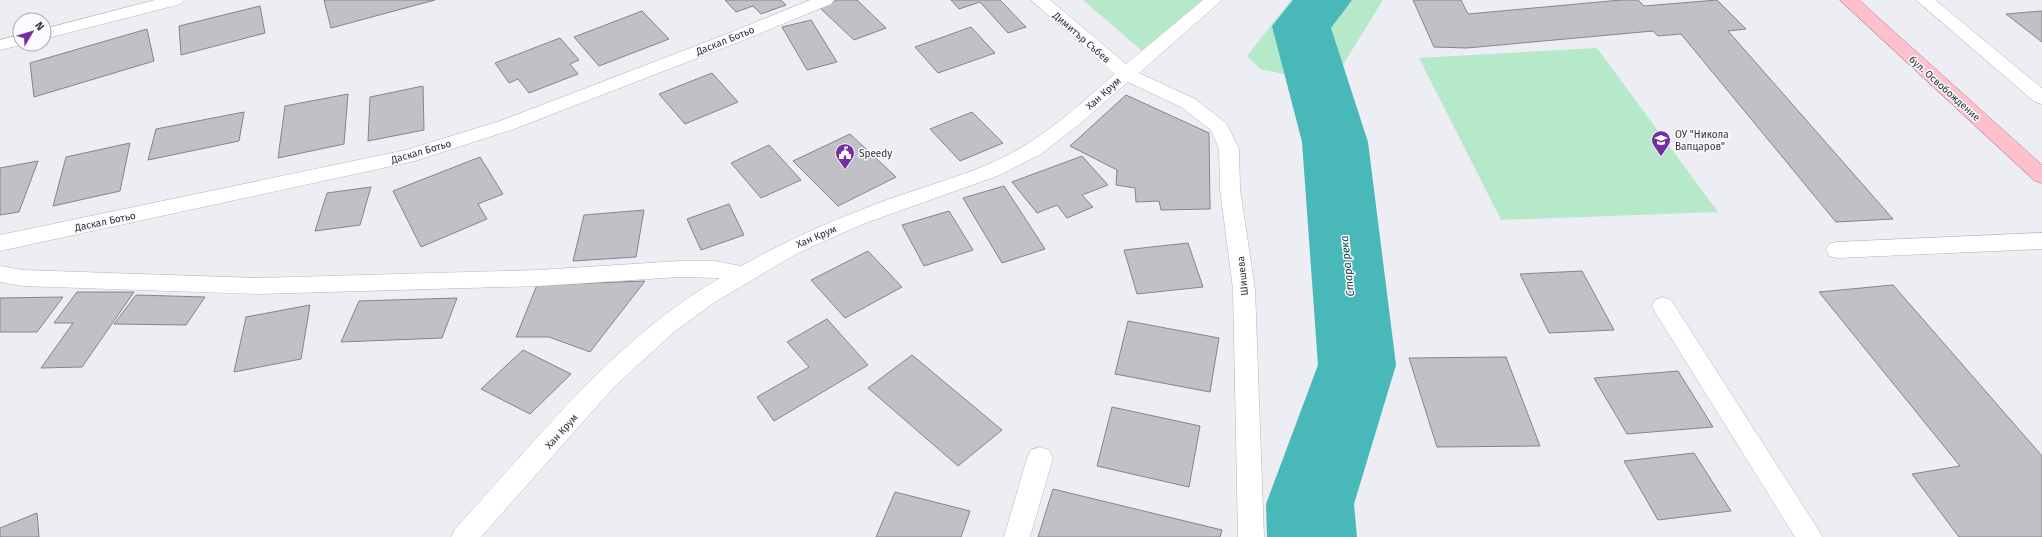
<svg xmlns="http://www.w3.org/2000/svg" width="2042" height="537" font-family="'Fira Sans',sans-serif">
<style>
.green{fill:#b6e9c9}
.lines{fill:none;stroke-linecap:round;stroke-linejoin:round}
.river{fill:#48b8b9;fill-rule:evenodd}
.building{fill:#bfc1c6;stroke:#84858a}
.minor-casing{stroke:#b4b5ba;stroke-width:1}
.major-casing{stroke:#b67382;stroke-width:1}
.minor{fill:#fff;fill-rule:evenodd}
.major{fill:#fec0cd;fill-rule:evenodd}
.labels{text-anchor:middle;stroke-width:3;stroke-linejoin:round;paint-order:stroke}
.street-label{font-size:10px;fill:#313234;stroke:#fbfbff}
.poi-label{font-size:10px;fill:#313234;stroke:#fbfbff;text-anchor:start}
.water-label{font-size:11px;font-style:italic;fill:#134546;stroke:#fbfbff}
</style>
<rect width="100%" height="100%" fill="#edeef4"/>
<g class="green">
<path d="M1083,0H1213L1147,55Z"/>
<path d="M1291,0H1383L1331,84L1260,69L1247,56Z"/>
<path d="M1597,48L1718,212L1501,220L1419,58Z"/>
</g>
<g class="lines">
<path class="river" d="M1293,0H1352L1331,28L1368,142L1396,365L1354,504L1357,537H1267L1266,504L1318,365L1302,142L1272,26Z"/>
</g>
<g class="building">
<path d="M324,0H435L331,28Z"/>
<path d="M725,0H781L786,5L761,14L753,6L736,12Z"/>
<path d="M837,0H857L886,28L854,40L819,7Z"/>
<path d="M951,0H1000L1026,27L1008,33L980,2L959,9Z"/>
<path d="M1413,0H1461L1468,14L1621,0H1638L1644,6L1717,0L1746,29L1728,31L1893,219L1836,222L1681,34L1658,36L1653,31L1467,48L1434,47Z"/>
<path d="M260,6L265,33L181,55L179,26Z"/>
<path d="M642,11L669,39L599,66L574,37Z"/>
<path d="M2042,11V42L2006,14Z"/>
<path d="M811,20L837,62L807,70L782,27Z"/>
<path d="M971,27L995,53L938,73L915,47Z"/>
<path d="M147,29L154,61L34,97L30,63Z"/>
<path d="M560,38L579,60L570,64L578,74L529,93L518,79L509,83L495,63Z"/>
<path d="M712,73L738,102L685,124L659,94Z"/>
<path d="M423,86L424,130L368,141L370,97Z"/>
<path d="M348,94L344,144L278,158L285,106Z"/>
<path d="M1126,95L1209,133L1210,209L1161,210L1159,201L1136,202L1135,188L1116,185L1117,170L1070,146Z"/>
<path d="M244,112L239,141L148,160L156,129Z"/>
<path d="M972,112L1003,143L960,161L930,129Z"/>
<path d="M850,134L896,177L838,206L793,161Z"/>
<path d="M130,143L120,191L53,206L66,157Z"/>
<path d="M769,145L801,180L761,198L731,163Z"/>
<path d="M1082,156L1108,185L1082,195L1093,207L1067,218L1057,205L1037,213L1012,182Z"/>
<path d="M480,157L503,194L478,204L487,219L421,247L393,191Z"/>
<path d="M38,161L19,212L0,215V168Z"/>
<path d="M1004,186L1045,249L1002,263L963,198Z"/>
<path d="M371,187L360,225L315,231L327,193Z"/>
<path d="M729,204L744,235L701,250L687,219Z"/>
<path d="M644,210L636,257L573,261L584,215Z"/>
<path d="M949,211L973,250L924,266L902,225Z"/>
<path d="M1188,243L1203,287L1137,294L1124,250Z"/>
<path d="M868,251L902,287L845,318L811,280Z"/>
<path d="M1582,271L1614,330L1549,333L1520,274Z"/>
<path d="M645,281L590,352L549,337H516L537,285Z"/>
<path d="M1893,285L2042,456V537H1959L1912,474L1960,466L1819,292Z"/>
<path d="M77,292H134L82,367L41,368L73,323H54Z"/>
<path d="M136,295L205,297L186,325L114,324Z"/>
<path d="M63,297L37,332H0V298Z"/>
<path d="M457,298L442,338L341,342L359,301Z"/>
<path d="M310,305L301,359L234,372L246,317Z"/>
<path d="M827,319L868,365L774,421L757,397L809,367L787,342Z"/>
<path d="M1128,321L1219,338L1210,392L1115,374Z"/>
<path d="M523,350L571,374L530,414L481,389Z"/>
<path d="M912,355L1002,430L958,466L868,388Z"/>
<path d="M1506,357L1540,446L1437,447L1409,358Z"/>
<path d="M1678,371L1713,427L1627,434L1594,378Z"/>
<path d="M1112,407L1200,426L1189,487L1097,466Z"/>
<path d="M1694,453L1731,511L1658,520L1624,461Z"/>
<path d="M1053,489L1222,530L1220,537H1038Z"/>
<path d="M895,492L970,511L961,537H876Z"/>
<path d="M37,513L39,537H0V528Z"/>
</g>
<g class="lines">
<g class="minor-casing">
<g id="minor">
<path d="M155,0H184L181,4L44,39V29Z"/>
<path d="M810,0H834L831,4L744,40L514,129L415,161L0,251V235L406,150L500,121L732,32Z"/>
<path d="M1031,0H1050L1126,64L1203,0H1222L1139,73L1195,99L1226,123L1239,149L1240,189L1255,289L1264,537H1238L1233,289L1220,189L1219,149L1211,130L1181,107L1128,82L1077,126L1041,154L1000,175L863,224L798,253L715,302L675,331L614,387L481,537H451L455,529C535,442 616,337 720,278L680,277L539,286L258,294L23,286L0,282V266L23,270L258,278L539,270L680,261H715L741,266C793,237 842,216 898,196C941,181 988,169 1027,144C1059,124 1087,98 1115,74Z"/>
<path d="M1916,0H1935L2042,88V104L2035,102Z"/>
<path d="M20,35V44H25L0,50V40Z"/>
<path d="M2042,233V249L1837,258L1829,256L1826,250L1829,244L1837,242Z"/>
<path d="M1663,297L1671,300L1823,537H1795L1655,312L1652,306L1655,300Z"/>
<path d="M1040,447L1049,450L1053,458L1030,537H1004L1027,458L1031,450Z"/>
</g>
</g>
<g class="major-casing">
<path id="major" d="M1840,0H1859L2042,165V183L2035,181Z"/>
</g>
<use href="#minor" class="minor"/>
<use href="#major" class="major"/>
</g>
<defs>
<g id="school-pin" transform="scale(1)"><path d="M0 17L-7.5 6A9.5 9.5 0 1 1 7.5 6Z" fill="#762da0" stroke="#fbfbff"/><path d="M0-5L7-2L0 1L-7-2ZM-4 1L0 2.5L4 1V4Q0 6-4 4Z" fill="#fff"/></g>
<g id="civic-pin" transform="scale(1)"><path d="M0 17L-7.5 6A9.5 9.5 0 1 1 7.5 6Z" fill="#762da0" stroke="#fbfbff"/><path d="M-.6-6.5H3V-4.5H.6V-3L4-1V1h2V6H-6V1h2V-1L-.6-3ZM-1.2 2.5V6h2.4V2.5Z" fill="#fff"/></g>
</defs>
<g fill-rule="evenodd">
<use href="#school-pin" x="1661" y="140"/>
<use href="#civic-pin" x="845" y="153"/>
</g>
<g class="labels">
<g class="street-label">
<text transform="translate(1082 37) rotate(41)" y="4">Димитър Събев</text>
<text transform="translate(725 40) rotate(-22)" y="4">Даскал Ботьо</text>
<text transform="translate(1945 88) rotate(42)" y="4">бул. Освобождение</text>
<text transform="translate(1103 93) rotate(-42)" y="4">Хан Крум</text>
<text transform="translate(421 151) rotate(-16)" y="4">Даскал Ботьо</text>
<text transform="translate(105 221) rotate(-12)" y="4">Даскал Ботьо</text>
<text transform="translate(816 236) rotate(-23)" y="4">Хан Крум</text>
<text transform="translate(1242 276) rotate(-96)" y="4">Шишева</text>
<text transform="translate(561 431) rotate(-48)" y="4">Хан Крум</text>
</g>
<g class="poi-label">
<text x="1675" y="138">ОУ "Никола<tspan x="1675" dy="12">Вапцаров"</tspan></text>
<text x="859" y="157">Speedy</text>
</g>
<g class="water-label">
<text transform="translate(1347 266) rotate(-96)" y="4">Стара река</text>
</g>
</g>
<g transform="translate(32 32) rotate(52)"><circle r="19" fill="#fbfbff" stroke="#aaabae"/>
<path d="M0-3L7 15L0 10L-7 15Z" fill="#762da0"/>
<text y="-6" font-size="11" font-weight="bold" text-anchor="middle" fill="#313234">N</text>
</g>
</svg>
